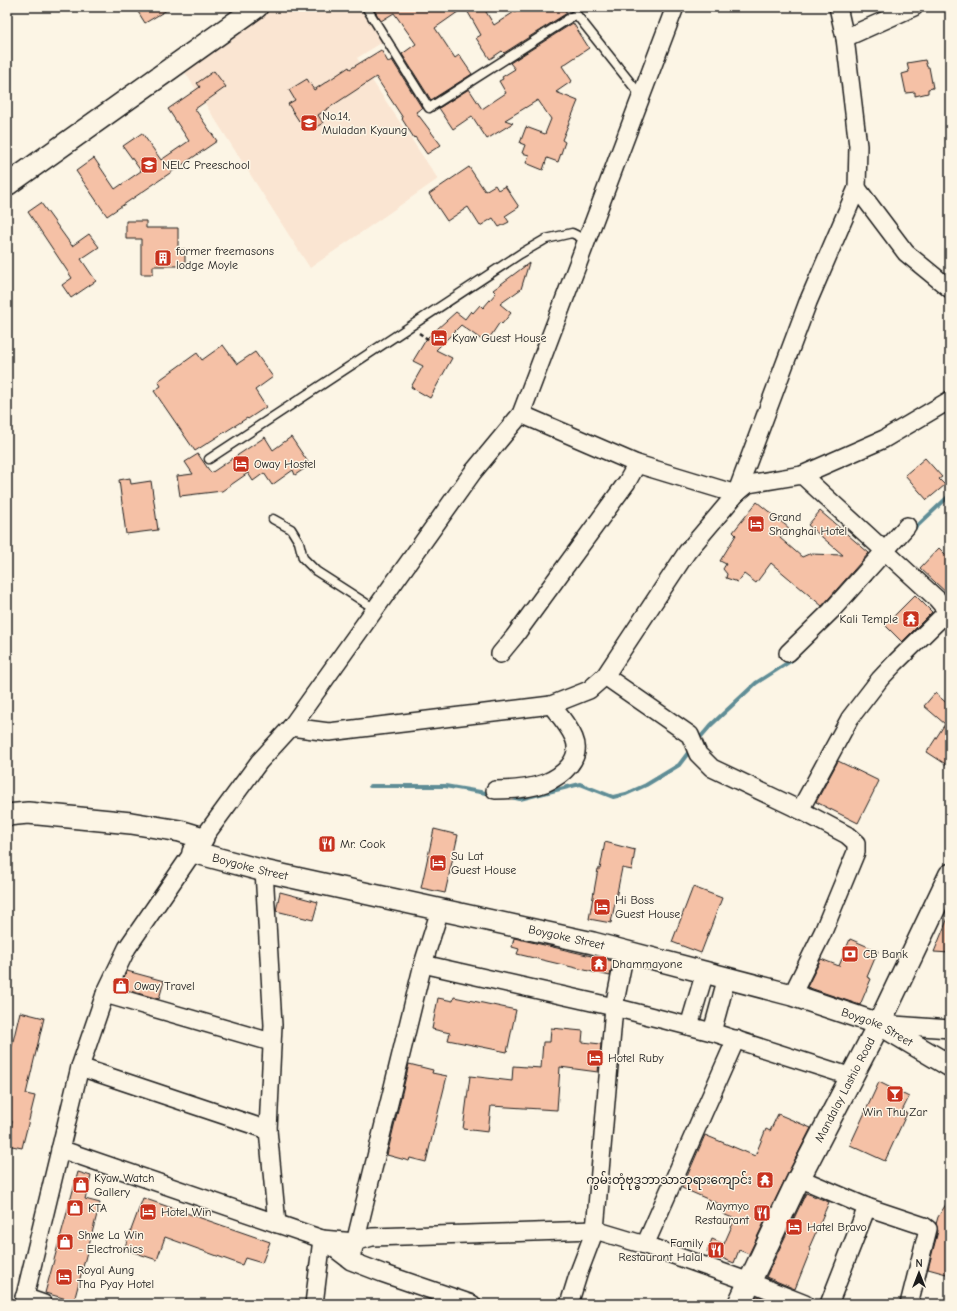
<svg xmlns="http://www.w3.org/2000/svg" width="957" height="1311" font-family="'Comic Neue','Noto Sans Myanmar',sans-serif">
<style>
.built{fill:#fae5d2}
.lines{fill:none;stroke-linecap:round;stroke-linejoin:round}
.stream{stroke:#5f8d96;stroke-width:4}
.building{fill:#f5c1a6;stroke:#1c1c1c}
.service-casing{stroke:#1c1c1c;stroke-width:11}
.minor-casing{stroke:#1c1c1c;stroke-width:20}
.tertiary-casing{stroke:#1c1c1c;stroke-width:24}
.trunk-casing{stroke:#1c1c1c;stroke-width:25}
.path{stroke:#1c1c1c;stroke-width:2.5;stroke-dasharray:4 3;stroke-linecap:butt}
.service{stroke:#fcf5e5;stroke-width:8}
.minor{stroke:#fcf5e5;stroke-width:17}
.tertiary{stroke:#fcf5e5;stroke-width:21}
.trunk{stroke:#fcf5e5;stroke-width:22}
.labels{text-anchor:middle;stroke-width:3;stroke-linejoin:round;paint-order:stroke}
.poi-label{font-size:12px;fill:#1c1c1c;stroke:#fcf5e5;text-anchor:start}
.street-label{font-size:12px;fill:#1c1c1c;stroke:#fcf5e5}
</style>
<rect width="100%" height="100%" fill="#fcf5e5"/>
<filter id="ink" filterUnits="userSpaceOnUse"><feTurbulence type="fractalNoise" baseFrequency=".025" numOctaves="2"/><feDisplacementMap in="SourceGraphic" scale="8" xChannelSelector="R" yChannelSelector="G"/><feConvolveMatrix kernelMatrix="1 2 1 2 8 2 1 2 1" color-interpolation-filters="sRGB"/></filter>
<g filter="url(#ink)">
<path class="built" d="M263,7H365L386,40L357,58L438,179L310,268L181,66Z"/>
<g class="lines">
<g class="stream">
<path d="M913,530L950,495"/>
<path d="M698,740L711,725L756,683L792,660L796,657"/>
<path d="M370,786H445L492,794"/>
<path d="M511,797L520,799L580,784L613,797L626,794L646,785L679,765L691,749"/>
</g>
</g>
<g class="building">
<path d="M135,7H172L145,23Z"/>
<path d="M372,7H465L435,28L455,58L459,55L472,74L431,100L402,54L416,44L394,13L381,21Z"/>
<path d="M465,7H483L494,25L522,7H563L567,13L504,53L502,51L490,59L476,38L481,35Z"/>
<path d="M573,23L589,48L562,66L572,81L556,92L578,101L562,140L565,142L558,162L547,158L543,170L526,163L529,155L522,153L525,145L520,143L526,127L545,134L551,119L538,100L505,120L513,123L487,139L472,116L453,129L439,108L469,89L482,109L506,93L499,81L503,79L502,77L515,69L510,63Z"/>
<path d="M381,50L388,62L392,60L422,108L416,112L441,145L427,154L415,137L414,138L402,119L403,118L376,77L318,115L323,123L313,129L306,117L299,121L288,104L295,100L289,90L307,79L314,90L349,67L350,69Z"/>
<path d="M925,60L927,67H929L933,88L928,89V93L915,96V92L906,93L902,74L909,72L907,63Z"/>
<path d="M214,71L226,87L195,109L217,141L107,216L76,171L94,158L115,189L141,171L123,146L142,133L161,160L189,141L168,109L200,87L197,83Z"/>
<path d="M469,167L485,191L495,185L498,190L505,186L519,207L505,216L509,222L499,227L493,218L480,226L468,207L447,221L429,194Z"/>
<path d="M41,203L72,246L89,234L99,247L81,259L96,281L71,298L62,285L72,278L28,212Z"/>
<path d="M126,221H146V228H178V249H185V266H153V274H141V239H126Z"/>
<path d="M529,263L521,289L500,304L511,313L502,324L500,322L486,343L461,325L436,350L452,358L430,398L411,387L423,366L413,361L427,338L456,312L465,319L471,311L473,313L480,305L483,308L496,293L493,290Z"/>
<path d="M223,345L237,364L255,352L273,377L255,390L266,407L248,419L247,418L195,451L154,391L161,386L158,381L197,353L202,360Z"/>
<path d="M265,437L273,450L291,437L310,465L295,475L293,470L272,485L264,473L253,481L248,473L222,491L180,496L177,476L193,474L185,462L198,454L211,473Z"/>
<path d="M925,458L942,477L939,479L945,485L927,500L905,475Z"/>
<path d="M130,478L131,484L151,481L158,530L126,534L119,480Z"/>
<path d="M757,502L789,528L780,538L802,557L809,554L843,555L808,525L820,511L869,553L822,606L771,563L756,583L744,574L738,582L726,578L727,574L723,569L726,564L720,561L736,535L733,532Z"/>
<path d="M939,548L950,559V596L920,568Z"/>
<path d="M915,595L932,612L902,642L885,625Z"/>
<path d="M935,693L950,706V767L927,752L945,724L924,706Z"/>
<path d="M838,761L879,781L858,823L816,802Z"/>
<path d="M434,829L458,835L445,893L421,888Z"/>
<path d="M605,842L635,850L632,870L622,868L611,923L589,919L598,869H600Z"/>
<path d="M693,887L722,898L701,953L672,942Z"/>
<path d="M280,892L318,902L313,920L276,911Z"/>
<path d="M950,913V953L934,952Z"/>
<path d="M514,938L613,961L610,976L517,954L519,949L512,947Z"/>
<path d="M850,939L878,951L867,977L871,979L860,1005L807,987L821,959L839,966Z"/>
<path d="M127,971L164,981L159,999L119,988Z"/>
<path d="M454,997L516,1010L507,1052L448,1040L450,1033L432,1029L438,998L453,1001Z"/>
<path d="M20,1012L44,1018L26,1094L35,1096L22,1148L7,1145L12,1121L7,1120V1057L9,1058Z"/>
<path d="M551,1028L583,1031L582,1042L601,1044L598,1072L560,1067L557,1110L491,1106L488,1132L463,1129L470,1076L512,1081L513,1066L541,1068L543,1042H550Z"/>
<path d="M409,1064L433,1070L432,1073L447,1076L426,1162L410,1158L409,1161L387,1155Z"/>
<path d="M879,1082L909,1097L902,1111L907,1113L885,1161L850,1145Z"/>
<path d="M778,1114L811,1128L788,1173L749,1254L739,1250L734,1263L707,1252L712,1239L724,1244L735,1219L723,1214L726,1207L682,1188L705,1135L755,1156L766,1129L770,1131Z"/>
<path d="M78,1172L91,1176L85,1199L100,1203L74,1301L45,1293Z"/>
<path d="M806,1193L829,1202L809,1248L811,1249L795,1289L766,1277Z"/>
<path d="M143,1198L270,1242L262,1263L245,1258L242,1265L165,1237L157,1260L124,1249Z"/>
<path d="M950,1198V1275L928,1269L938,1231L936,1224L938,1217Z"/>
<path d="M757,1296L778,1304H753Z"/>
</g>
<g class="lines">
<g class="service-casing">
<g id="service">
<path d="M366,7L429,108L576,14L641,96"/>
<path d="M209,459L520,254L546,239L572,233L586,240"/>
<path d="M273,519L291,529L299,542L303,558L316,571L375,609"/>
</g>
</g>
<g class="minor-casing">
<g id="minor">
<path d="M845,38L914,7"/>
<path d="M857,188L906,253L950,289"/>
<path d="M521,414L637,464L736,494L748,484L802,475L884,439L950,400"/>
<path d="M802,475L937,599L948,612"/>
<path d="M788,653L831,611L907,526"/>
<path d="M500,654L514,637L627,482L637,464"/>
<path d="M605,676L690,735L698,754L712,768L800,810L847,835L856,843V852L823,932L792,995"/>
<path d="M291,727L329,732L551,705L589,690L605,676L687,552L736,494L808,302L857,188L858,146L845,38L838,7"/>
<path d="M495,790C512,790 530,789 545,783C562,776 583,759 574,738C569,726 559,715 551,705"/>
<path d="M800,810L850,718L880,679L896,662L950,609"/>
<path d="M264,871L273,1025L268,1130L277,1224"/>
<path d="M423,964L614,1007L712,1032L852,1077"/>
<path d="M105,994L271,1042"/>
<path d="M880,1024L950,1029"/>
<path d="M689,1026L705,972"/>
<path d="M712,1032L727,977"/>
<path d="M80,1067L268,1130"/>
<path d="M60,1149L322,1239L351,1261L382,1273L472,1304"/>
<path d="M799,1178L867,1207L924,1226L928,1229L909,1304"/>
<path d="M645,1245L736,1039"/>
<path d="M353,1251L423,964L440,910"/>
<path d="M24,1297L44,1304"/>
<path d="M23,1304L80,1067L105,994L127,948L193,852L259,762L291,727L473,472L521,414L675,7"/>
<path d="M314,1304L322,1239L355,1242L372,1237L595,1230L645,1245L750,1282L805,1304"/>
<path d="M569,1304L579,1272L595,1230L614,1007L625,952"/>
<path d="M829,1304L867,1207"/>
</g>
</g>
<g class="tertiary-casing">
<g id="tertiary">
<path d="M7,185L257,7"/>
<path d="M7,815L28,813L131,823L180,831L203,838"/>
<path id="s1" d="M193,852L264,871L593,943L792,995L879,1024L950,1066"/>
</g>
</g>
<g class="trunk-casing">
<g id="trunk">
<path id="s2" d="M739,1304L799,1178L879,1024L950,875"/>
</g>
</g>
<path class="path" d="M419,333L435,344L437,340"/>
<use href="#service" class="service"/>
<use href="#minor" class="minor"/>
<use href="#tertiary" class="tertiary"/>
<use href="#trunk" class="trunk"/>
</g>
</g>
<defs>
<g id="school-square" transform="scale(0.9)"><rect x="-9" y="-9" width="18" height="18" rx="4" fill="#c8321e" stroke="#fcf5e5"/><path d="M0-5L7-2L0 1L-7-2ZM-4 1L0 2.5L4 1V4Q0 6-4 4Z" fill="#fff"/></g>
<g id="building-square" transform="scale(0.9)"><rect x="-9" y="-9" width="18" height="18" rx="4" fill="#c8321e" stroke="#fcf5e5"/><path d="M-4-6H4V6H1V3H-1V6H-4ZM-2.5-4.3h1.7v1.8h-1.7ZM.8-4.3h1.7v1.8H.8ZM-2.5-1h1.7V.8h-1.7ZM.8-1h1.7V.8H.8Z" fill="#fff"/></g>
<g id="hotel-square" transform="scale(0.9)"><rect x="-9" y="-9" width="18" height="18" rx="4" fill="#c8321e" stroke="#fcf5e5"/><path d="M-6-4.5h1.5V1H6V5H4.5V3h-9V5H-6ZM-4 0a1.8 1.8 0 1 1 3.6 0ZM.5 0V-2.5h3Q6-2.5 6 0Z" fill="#fff"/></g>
<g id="temple-square" transform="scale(0.9)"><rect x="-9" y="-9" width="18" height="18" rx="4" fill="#c8321e" stroke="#fcf5e5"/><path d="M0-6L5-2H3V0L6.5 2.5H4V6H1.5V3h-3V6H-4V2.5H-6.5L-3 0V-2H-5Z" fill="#fff"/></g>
<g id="restaurant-square" transform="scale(0.9)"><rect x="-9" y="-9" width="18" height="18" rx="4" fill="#c8321e" stroke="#fcf5e5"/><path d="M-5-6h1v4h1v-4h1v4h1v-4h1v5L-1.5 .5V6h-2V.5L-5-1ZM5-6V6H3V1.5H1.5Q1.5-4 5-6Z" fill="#fff"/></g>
<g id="bank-square" transform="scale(0.9)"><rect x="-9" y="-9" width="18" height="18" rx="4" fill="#c8321e" stroke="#fcf5e5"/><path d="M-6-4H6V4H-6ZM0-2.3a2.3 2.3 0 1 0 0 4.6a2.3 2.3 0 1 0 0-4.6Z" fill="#fff"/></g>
<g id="shop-square" transform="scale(0.9)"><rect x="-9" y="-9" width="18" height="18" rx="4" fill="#c8321e" stroke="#fcf5e5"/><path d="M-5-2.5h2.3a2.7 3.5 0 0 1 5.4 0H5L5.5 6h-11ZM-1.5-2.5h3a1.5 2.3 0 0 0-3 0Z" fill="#fff"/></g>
<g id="bar-square" transform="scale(0.9)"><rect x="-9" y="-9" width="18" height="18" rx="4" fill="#c8321e" stroke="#fcf5e5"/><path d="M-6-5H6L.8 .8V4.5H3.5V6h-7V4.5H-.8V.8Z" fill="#fff"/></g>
</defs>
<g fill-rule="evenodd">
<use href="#school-square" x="309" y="123"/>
<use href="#school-square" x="149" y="165"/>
<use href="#building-square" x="163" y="258"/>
<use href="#hotel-square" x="439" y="338"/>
<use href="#hotel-square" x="241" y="464"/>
<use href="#hotel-square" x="756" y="524"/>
<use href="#temple-square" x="911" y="619"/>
<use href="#restaurant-square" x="327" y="844"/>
<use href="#hotel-square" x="438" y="863"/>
<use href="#hotel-square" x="602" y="907"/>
<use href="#bank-square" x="850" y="954"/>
<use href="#temple-square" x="599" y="964"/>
<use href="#shop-square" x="121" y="986"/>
<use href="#hotel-square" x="595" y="1058"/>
<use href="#bar-square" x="895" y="1094"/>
<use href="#temple-square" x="765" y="1180"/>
<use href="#shop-square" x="81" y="1185"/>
<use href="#shop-square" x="75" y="1208"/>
<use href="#hotel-square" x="148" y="1212"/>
<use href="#restaurant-square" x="762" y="1213"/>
<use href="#hotel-square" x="794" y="1227"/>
<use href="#shop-square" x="65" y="1242"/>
<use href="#restaurant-square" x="716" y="1250"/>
<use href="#hotel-square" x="64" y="1277"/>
</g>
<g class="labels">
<g class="poi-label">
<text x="322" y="120">No.14,<tspan x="322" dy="14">Muladan Kyaung</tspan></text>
<text x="162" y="169">NELC Preeschool</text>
<text x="176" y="255">former freemasons<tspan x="176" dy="14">lodge Moyle</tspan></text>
<text x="452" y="342">Kyaw Guest House</text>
<text x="254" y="468">Oway Hostel</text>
<text x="769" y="521">Grand<tspan x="769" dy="14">Shanghai Hotel</tspan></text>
<text x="898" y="623" text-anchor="end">Kali Temple</text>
<text x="340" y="848">Mr. Cook</text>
<text x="451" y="860">Su Lat<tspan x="451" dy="14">Guest House</tspan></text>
<text x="615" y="904">Hi Boss<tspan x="615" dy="14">Guest House</tspan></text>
<text x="863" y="958">CB Bank</text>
<text x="612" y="968">Dhammayone</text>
<text x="134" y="990">Oway Travel</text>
<text x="608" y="1062">Hotel Ruby</text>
<text x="895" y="1116" text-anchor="middle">Win Thu Zar</text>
<text x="94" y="1182">Kyaw Watch<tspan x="94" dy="14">Gallery</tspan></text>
<text x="752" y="1184" text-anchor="end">ကွမ်းတုံဗုဒ္ဓဘာသာဘုရားကျောင်း</text>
<text x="749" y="1210" text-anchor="end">Maymyo<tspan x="749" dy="14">Restaurant</tspan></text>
<text x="88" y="1212">KTA</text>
<text x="161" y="1216">Hotel Win</text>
<text x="807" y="1231">Hatel Bravo</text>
<text x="78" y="1239">Shwe La Win<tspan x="78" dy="14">- Electronics</tspan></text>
<text x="703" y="1247" text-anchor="end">Family<tspan x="703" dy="14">Restaurant Halal</tspan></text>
<text x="77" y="1274">Royal Aung<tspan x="77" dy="14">Tha Pyay Hotel</tspan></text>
</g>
<g class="street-label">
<text dy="4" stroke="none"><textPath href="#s1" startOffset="59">Boygoke Street</textPath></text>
<text dy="4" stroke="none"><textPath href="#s1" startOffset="383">Boygoke Street</textPath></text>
<text dy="4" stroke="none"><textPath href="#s1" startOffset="707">Boygoke Street</textPath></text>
<text dy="4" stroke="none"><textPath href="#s2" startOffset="239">Mandalay Lashio Road</textPath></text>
</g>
</g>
<rect width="957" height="1311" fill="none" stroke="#fcf5e5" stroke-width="24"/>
<rect x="12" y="12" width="933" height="1287" fill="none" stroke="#1c1c1c" stroke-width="1.5" filter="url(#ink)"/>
<g transform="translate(919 1273)" stroke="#fcf5e5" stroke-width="3" paint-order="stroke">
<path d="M0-3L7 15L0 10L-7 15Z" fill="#1c1c1c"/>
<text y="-6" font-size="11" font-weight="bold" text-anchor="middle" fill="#1c1c1c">N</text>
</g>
</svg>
